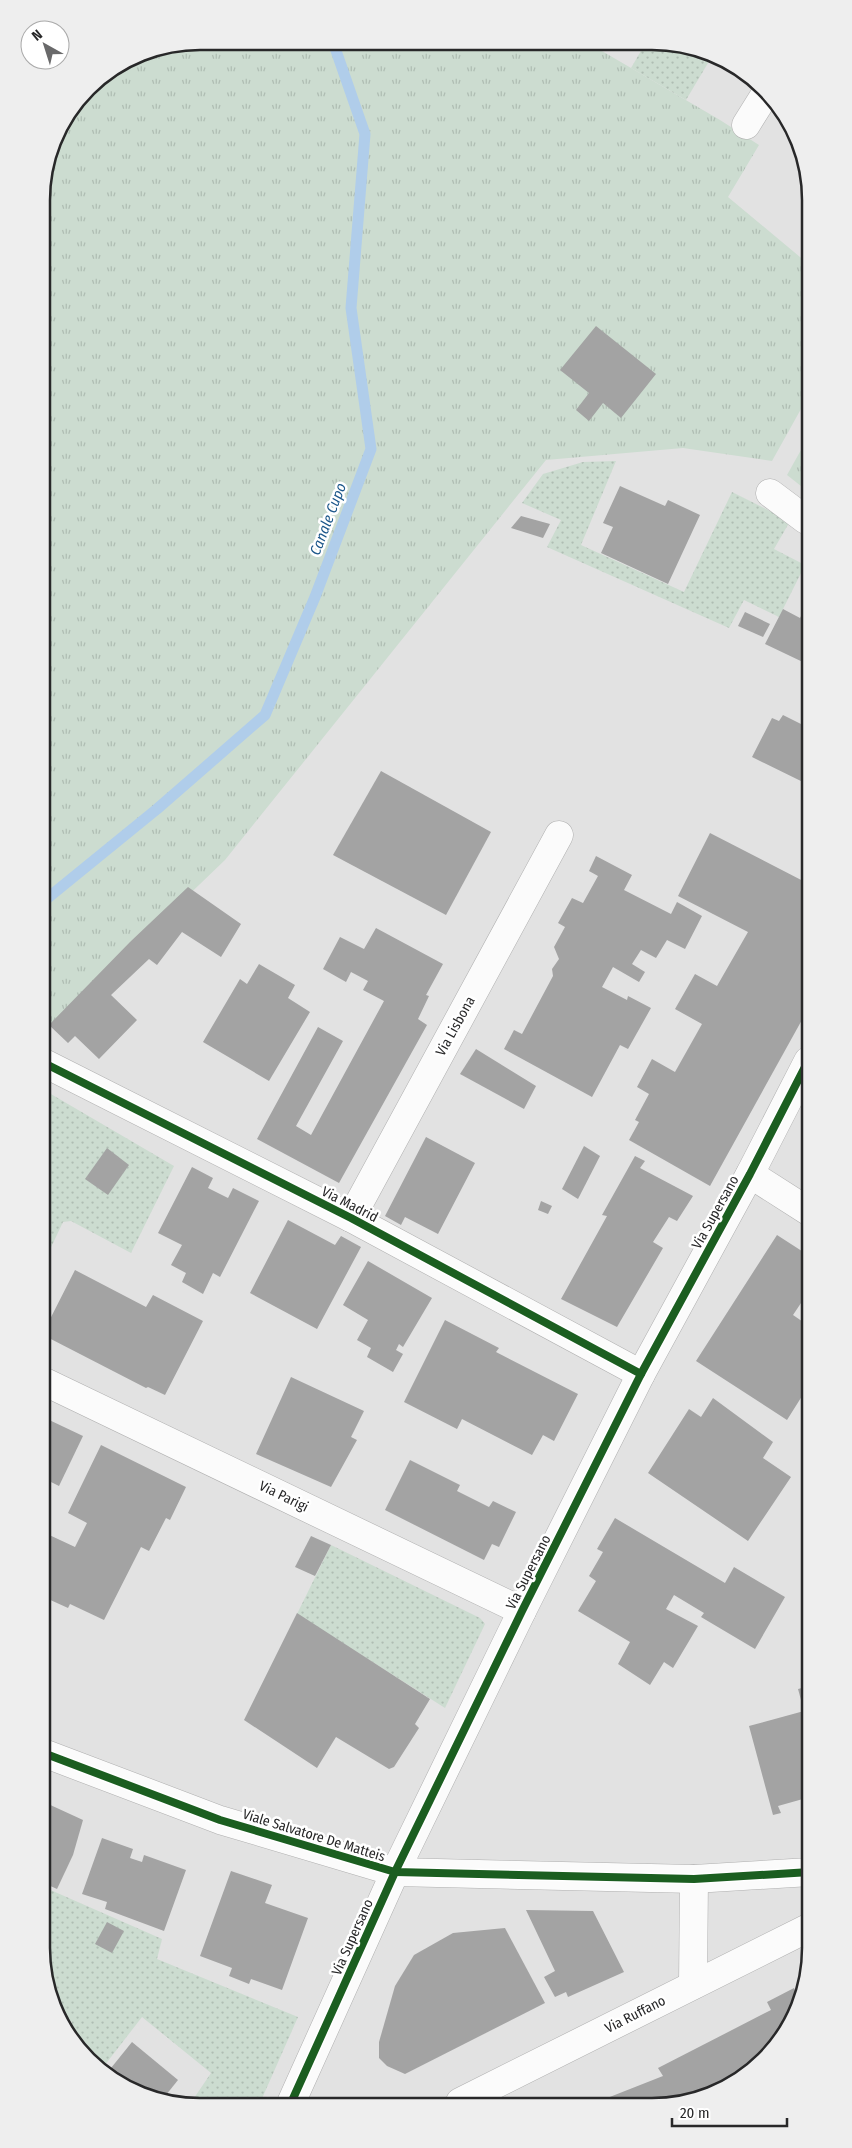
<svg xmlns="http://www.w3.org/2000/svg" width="852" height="2148" font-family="'Fira Sans Condensed',sans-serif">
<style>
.grass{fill:url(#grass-tufts)}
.garden{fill:url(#garden-dots)}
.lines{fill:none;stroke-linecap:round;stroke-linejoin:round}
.stream{stroke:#b0cdea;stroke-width:11}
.building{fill:#a3a3a3}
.minor-casing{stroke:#afafaf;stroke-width:29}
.path{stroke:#c3c3c3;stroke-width:3;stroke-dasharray:4 4;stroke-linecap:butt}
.minor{stroke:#fbfbfb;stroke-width:28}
.cycleway-casing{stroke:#fff;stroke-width:11}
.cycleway{stroke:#1b5e20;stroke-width:8}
.labels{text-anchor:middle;stroke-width:5;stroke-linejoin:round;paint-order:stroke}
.street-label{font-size:14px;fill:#282829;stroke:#fff}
.water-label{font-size:15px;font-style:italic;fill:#1c578a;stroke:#fff}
.rim{fill:none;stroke:#282829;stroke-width:2.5}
</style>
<defs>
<pattern id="grass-tufts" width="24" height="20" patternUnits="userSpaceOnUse" patternTransform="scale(1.25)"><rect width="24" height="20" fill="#ccdcd0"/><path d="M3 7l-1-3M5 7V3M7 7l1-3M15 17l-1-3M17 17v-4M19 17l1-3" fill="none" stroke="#afbdb3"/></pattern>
<pattern id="garden-dots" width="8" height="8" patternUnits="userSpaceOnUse" patternTransform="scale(1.25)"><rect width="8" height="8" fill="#ccdcd0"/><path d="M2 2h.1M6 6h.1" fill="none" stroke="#afbdb3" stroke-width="1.8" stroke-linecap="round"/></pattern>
</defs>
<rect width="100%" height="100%" fill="#e2e2e2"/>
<g class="grass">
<path d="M200,41L590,44L720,120L759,145L728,197L806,262V400L772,461L683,448L546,460L225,860L44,1034L42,190L58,130L95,81L140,53Z"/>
<path d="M806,441V490L787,475Z"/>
</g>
<g class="garden">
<path d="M645,44H682L711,58L686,100L631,68Z"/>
<path d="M616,461L581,545L684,592L732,492L772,512L789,523L774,549L805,565L779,617L744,600L729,628L547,547L561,520L522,503L543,474L583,462Z"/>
<path d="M44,1090L174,1166L131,1253L71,1221L63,1222L45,1260Z"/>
<path d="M331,1545L480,1618L485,1624L445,1708L297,1614Z"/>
<path d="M46,1888L162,1939L157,1959L298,2017L260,2103L190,2104L211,2073L142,2017L101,2070L95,2067L67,2032L72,2022L57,2013L47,1989Z"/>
</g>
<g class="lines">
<path class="stream" d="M44,901L157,809L265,715L315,597L371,449L351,308L365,134L333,42"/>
</g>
<g class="building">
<path d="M596,326L656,374L621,418L603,403L589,421L576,410L589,393L560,370Z"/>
<path d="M620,486L665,506L668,500L700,515L668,584L601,553L613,527L603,523Z"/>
<path d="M521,516L550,524L543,538L511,528Z"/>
<path d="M807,605V664L765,644L783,609L800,618Z"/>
<path d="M745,612L770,624L763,637L738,626Z"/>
<path d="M783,715L807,727V784L752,757L772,718L779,721Z"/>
<path d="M381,771L491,832L446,915L333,855Z"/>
<path d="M710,833L807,883L808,1009L710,1186L629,1140L639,1122L635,1120L649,1094L637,1087L652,1059L675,1072L702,1024L675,1009L695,974L717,986L748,932L678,896Z"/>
<path d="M596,856L632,875L624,890L671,914L677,902L702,916L685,949L667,940L656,958L641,950L632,964L645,972L639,982L613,967L602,987L627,1000L628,996L651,1008L628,1049L620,1045L592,1097L504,1049L514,1030L522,1034L553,976L552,969L559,959L554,947L565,927L558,923L572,898L583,903L598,876L589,871Z"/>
<path d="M188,887L241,924L221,957L182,932L157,965L149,959L111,995L137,1020L99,1059L75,1036L68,1043L49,1025L130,942Z"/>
<path d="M376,928L443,964L426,995L429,996L418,1019L427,1025L339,1183L257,1139L318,1027L343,1041L296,1126L311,1135L384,1001L363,990L368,981L351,972L346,982L323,969L340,937L364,949Z"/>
<path d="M259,964L295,985L288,998L310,1012L269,1081L203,1042L240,979L247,984Z"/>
<path d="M476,1049L536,1086L524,1109L460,1074Z"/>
<path d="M426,1137L475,1163L438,1234L405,1217L401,1225L385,1216Z"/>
<path d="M584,1146L600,1156L578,1199L562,1189Z"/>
<path d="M107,1148L129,1165L108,1195L85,1179Z"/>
<path d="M635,1156L645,1161L640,1168L693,1196L677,1221L669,1217L653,1242L663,1248L617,1327L561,1299L607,1216L602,1215Z"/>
<path d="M192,1167L213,1178L208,1188L228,1198L233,1188L259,1201L220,1277L213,1273L203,1294L182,1282L186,1273L171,1265L182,1245L158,1233Z"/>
<path d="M541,1201L552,1206L548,1214L538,1210Z"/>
<path d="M288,1220L335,1245L341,1236L361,1247L317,1329L250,1293Z"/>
<path d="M777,1235L808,1255L809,1291L793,1315L809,1326V1350L807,1353L809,1355V1385L787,1420L696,1361Z"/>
<path d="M368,1261L432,1298L403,1347L399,1344L396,1350L403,1354L393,1372L367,1357L371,1348L357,1340L368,1320L343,1305Z"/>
<path d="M75,1270L146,1307L153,1295L203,1321L165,1395L148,1387L146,1388L45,1336V1329Z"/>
<path d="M445,1320L499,1348L496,1352L578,1394L554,1441L543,1435L532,1455L462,1419L457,1429L404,1402Z"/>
<path d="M291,1377L364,1411L351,1437L357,1440L331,1487L256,1454Z"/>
<path d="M713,1398L773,1442L763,1458L791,1477L748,1541L648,1473L689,1409L701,1417Z"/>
<path d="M45,1418L83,1436L59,1486L45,1479Z"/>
<path d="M101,1445L186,1487L170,1520L166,1518L149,1551L141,1547L104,1620L70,1604L68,1608L46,1598L45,1533L75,1547L87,1523L68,1513Z"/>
<path d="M410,1460L460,1485L457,1491L489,1507L493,1501L516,1512L499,1547L492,1544L484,1560L385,1510Z"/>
<path d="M615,1518L725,1583L734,1567L785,1597L755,1649L701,1617L704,1613L674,1595L666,1609L698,1626L673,1668L664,1662L650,1685L618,1664L630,1642L578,1611L596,1581L589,1576L603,1552L597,1549Z"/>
<path d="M311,1536L331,1545L315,1576L295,1567Z"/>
<path d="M297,1613L430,1699L415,1724L419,1728L394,1767L389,1769L336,1737L317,1768L244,1720Z"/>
<path d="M810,1686V1797L778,1806L781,1813L773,1815L749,1726L804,1711L798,1689Z"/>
<path d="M46,1803L83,1820L73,1855L57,1889L46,1884Z"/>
<path d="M102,1838L133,1849L130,1858L142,1862L144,1855L186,1870L164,1931L105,1909L107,1902L82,1894Z"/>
<path d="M231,1871L272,1885L265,1903L308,1918L282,1990L251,1979L249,1984L229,1976L232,1968L200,1956Z"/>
<path d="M526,1910L593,1911L624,1972L568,1997L566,1992L555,1997L544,1977L555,1971Z"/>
<path d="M107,1922L124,1931L112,1953L95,1944Z"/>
<path d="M505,1928L545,2003L405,2074L387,2066L379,2058V2042L395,1986L414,1955L453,1933Z"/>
<path d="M794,1988L800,2001L799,2008L771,2052L740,2080L693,2101L597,2102L663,2076L658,2068L771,2010L767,2002Z"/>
<path d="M132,2042L178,2080L162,2100L107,2073Z"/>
</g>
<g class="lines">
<g class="minor-casing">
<g id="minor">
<path d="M746,125L766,93"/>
<path d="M770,493L806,520"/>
<path d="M44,1063L351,1218L641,1374"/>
<path d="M750,1174L808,1211"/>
<path d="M351,1218L559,835"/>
<path d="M45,1382L522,1611"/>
<path d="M46,1754L220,1820L395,1872L694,1879L810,1872"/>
<path d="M693,1985L694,1879"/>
<path d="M460,2102L810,1927"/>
<path d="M291,2103L395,1872L522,1611L641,1374L750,1174L808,1061"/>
</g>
</g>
<path class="path" d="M420,2103L426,2099"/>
<use href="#minor" class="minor"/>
<g class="cycleway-casing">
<g id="cycleway">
<path d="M44,1063L351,1218L641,1374"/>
<path d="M46,1754L220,1820L395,1872L694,1879L810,1872"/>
<path d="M291,2103L395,1872L522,1611L641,1374L750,1174L808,1061"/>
</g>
</g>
<use href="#cycleway" class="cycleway"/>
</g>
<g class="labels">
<g class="street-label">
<text transform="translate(455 1026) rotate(-61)" y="5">Via Lisbona</text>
<text transform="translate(350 1204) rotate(27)" y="5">Via Madrid</text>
<text transform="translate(715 1212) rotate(-61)" y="5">Via Supersano</text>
<text transform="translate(284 1496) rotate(26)" y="5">Via Parigi</text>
<text transform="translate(528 1572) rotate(-63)" y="5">Via Supersano</text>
<text transform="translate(314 1835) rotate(17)" y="5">Viale Salvatore De Matteis</text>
<text transform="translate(352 1937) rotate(-66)" y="5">Via Supersano</text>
<text transform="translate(635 2014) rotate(-27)" y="5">Via Ruffano</text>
</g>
<g class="water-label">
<text transform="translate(328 519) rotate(-69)" y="5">Canale Cupo</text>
</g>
</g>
<path d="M0 0H852V2148H0ZM200 50H652A150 150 0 0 1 802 200V1948A150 150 0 0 1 652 2098H200A150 150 0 0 1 50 1948V200A150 150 0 0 1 200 50Z" fill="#eee" fill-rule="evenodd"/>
<path class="rim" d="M200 50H652A150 150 0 0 1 802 200V1948A150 150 0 0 1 652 2098H200A150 150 0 0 1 50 1948V200A150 150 0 0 1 200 50Z"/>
<g transform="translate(45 45) rotate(321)"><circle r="24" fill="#ffffff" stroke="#a9a9a9"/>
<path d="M0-4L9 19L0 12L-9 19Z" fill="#69696a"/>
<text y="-8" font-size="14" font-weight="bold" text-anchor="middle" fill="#282829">N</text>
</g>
<path d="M672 2118v8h115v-8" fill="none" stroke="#282829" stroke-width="2.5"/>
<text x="680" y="2118" font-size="15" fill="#282829" stroke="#ffffff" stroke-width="4" paint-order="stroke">20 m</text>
</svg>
